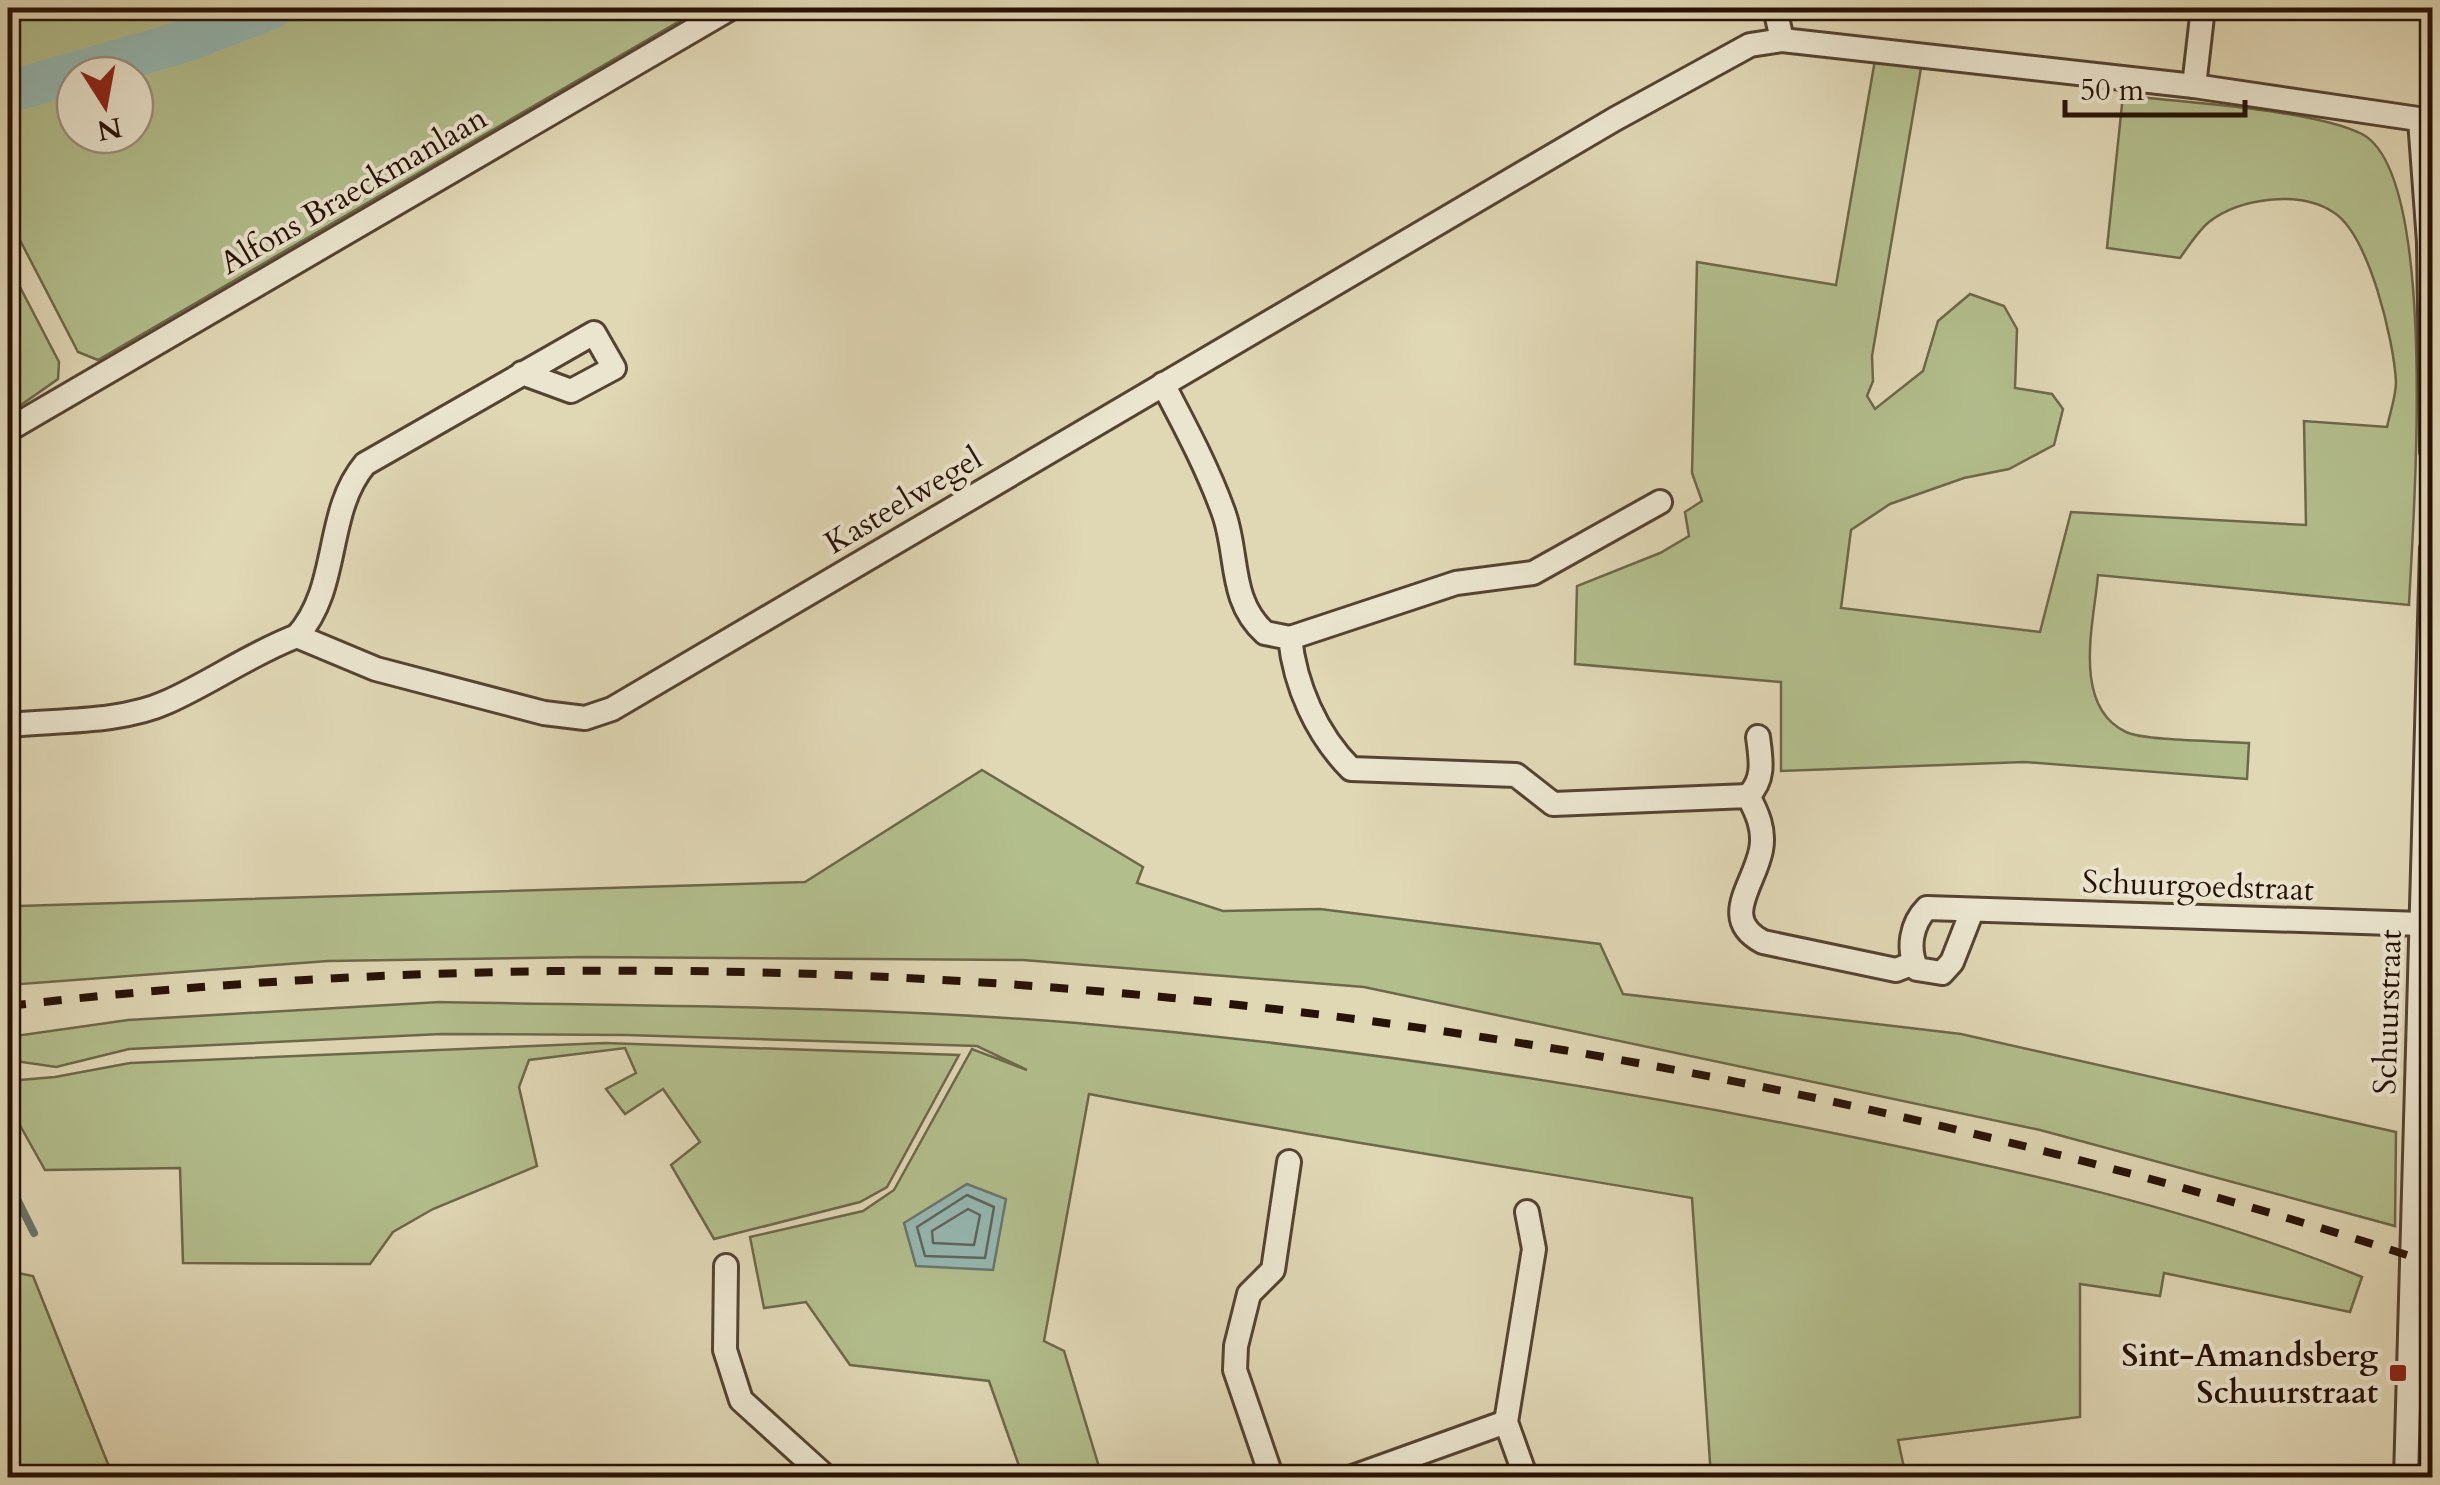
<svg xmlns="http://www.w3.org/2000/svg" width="2440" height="1485" font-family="Cardo,serif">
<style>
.green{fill:#b3be8d;stroke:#6d684a;stroke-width:2.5;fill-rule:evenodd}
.water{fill:#95b8b3;stroke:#69766e;stroke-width:2.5}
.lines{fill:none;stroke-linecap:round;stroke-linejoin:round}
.shore{stroke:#5e655d;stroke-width:2.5}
.stream{stroke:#69766e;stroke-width:8}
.river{stroke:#95b8b3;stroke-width:42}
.street-casing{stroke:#554332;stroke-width:28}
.street{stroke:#ebe5cf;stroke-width:22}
.rail{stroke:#271207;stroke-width:8;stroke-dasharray:18 18;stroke-linecap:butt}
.poi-dot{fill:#8f2418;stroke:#ebe5cf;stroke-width:4}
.labels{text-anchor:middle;stroke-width:8;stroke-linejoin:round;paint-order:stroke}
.street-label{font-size:32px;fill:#271207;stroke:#ebe5cf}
.poi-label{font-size:32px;font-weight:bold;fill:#271207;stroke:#ebe5cf;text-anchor:end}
</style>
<rect width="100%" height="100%" fill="#e0d7b5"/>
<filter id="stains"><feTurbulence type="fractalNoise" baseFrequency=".002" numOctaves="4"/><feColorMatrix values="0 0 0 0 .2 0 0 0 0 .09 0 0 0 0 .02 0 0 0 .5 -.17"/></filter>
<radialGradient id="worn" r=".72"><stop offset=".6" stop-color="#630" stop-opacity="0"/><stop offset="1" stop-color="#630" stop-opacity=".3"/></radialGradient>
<g class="green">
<path d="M8,8H702L98,360L78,352L8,217ZM75,75H135V135H75Z"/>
<path d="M1875,60L1921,68L1872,356L1873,381L1867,396L1875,409L1923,371L1938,321L1970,294L2004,306L2017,329L2015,388L2052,394L2063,409L2054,445L2009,469L1964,478L1890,504L1851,530L1841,608L2040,632L2071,512L2306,525L2304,421L2387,427C2390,413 2396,396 2396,382C2394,341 2369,234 2333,212C2299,190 2240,198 2209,222C2198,231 2188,247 2180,258L2107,248L2123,95C2183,103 2312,109 2362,134C2440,175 2413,519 2409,605L2098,575C2094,622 2071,706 2126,732C2144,741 2224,741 2249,743L2247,779L2024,762L1781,771V682L1575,664L1577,586L1660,553L1689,536L1685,512L1702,501L1692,473L1697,262L1836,285Z"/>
<path d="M8,264L59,362L58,379L8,414Z"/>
<path d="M982,770L1143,867L1137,883L1223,911L1320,909L1600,944L1623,994L1961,1034L2396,1132L2395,1226L2040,1130L1364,987L1023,960L588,957L328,961L8,985V805L19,906L805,882Z"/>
<path d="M440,1002C652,1006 866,1006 1077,1023C1331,1045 1583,1082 1833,1133C2010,1169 2195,1208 2362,1277L2350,1312L2164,1273L2160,1296L2080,1284V1417L1898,1440L1906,1477H1711L1692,1198C1491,1164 1290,1133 1089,1094L1044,1341L1064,1351L1102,1477H1023L989,1381L850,1365L806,1302L764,1308L750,1237L863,1211L894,1190L972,1049L1027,1070L977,1046L627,1035L441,1034L129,1049L56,1067L8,1060V1037L128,1020Z"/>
<path d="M605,1043L959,1055L887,1187L860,1202L714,1239L671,1165L700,1142L663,1089L625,1114L606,1089L636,1073L625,1048L529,1060L519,1087L537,1166L433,1209L393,1232L370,1264L183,1263L180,1168L45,1170L8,1104V1081L55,1077L130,1063Z"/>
<path d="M8,1271L33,1276L110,1469L89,1477H11Z"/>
</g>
<path class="water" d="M967,1184L1006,1199L993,1270L916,1266L904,1223Z"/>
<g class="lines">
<g class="shore">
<path d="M967,1195L994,1207L985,1258L925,1256L917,1227Z"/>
<path d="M968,1209L980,1215L974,1245L933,1243L932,1231Z"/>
</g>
<path class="stream" d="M8,1181L34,1233"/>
<path class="river" d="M8,92L186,41L272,8"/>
<g class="street-casing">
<g id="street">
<path d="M1775,8L1782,40"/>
<path d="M2194,86L2203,8"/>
<path d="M2420,120L2429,242L2432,451"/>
<path d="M1163,384C1185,426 1207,467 1223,511C1239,553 1228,600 1265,633L1290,638C1295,685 1316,734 1351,769L1516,775L1553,804L1748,796C1757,812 1765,830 1761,850C1754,886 1719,919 1763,942L1896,970L1914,963"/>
<path d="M8,430L731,8"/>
<path d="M297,636C341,587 324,513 365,464L594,333L614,368L571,391L522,373"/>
<path d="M1290,638L1456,583L1533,573L1660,502"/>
<path d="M8,725C57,720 121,723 167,702C212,682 250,654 297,636L376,669L544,713L585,718L612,709L1615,119L1750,45L1782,40L2194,86L2432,121"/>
<path d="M1748,796C1765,779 1761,760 1758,737"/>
<path d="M1972,911L1952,962L1942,973L1917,969C1907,949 1911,924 1927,908L2422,924"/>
<path d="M726,1266L725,1350L741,1400L827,1478"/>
<path d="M1272,1478L1235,1370L1236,1346L1249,1294L1273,1270L1289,1162"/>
<path d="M1350,1478L1506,1422"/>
<path d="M1526,1478L1506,1422L1534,1249L1527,1212"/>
<path d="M2406,1478L2432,549"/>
</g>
</g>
<use href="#street" class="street"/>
<path class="rail" d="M8,1006C821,911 1655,1011 2432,1263"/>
</g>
<rect class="poi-dot" x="2388" y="1363" width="20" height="20" rx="5"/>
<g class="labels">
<g class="street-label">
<text transform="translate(353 190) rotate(-30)" y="11">Alfons Braeckmanlaan</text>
<text transform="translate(903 500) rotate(-31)" y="11">Kasteelwegel</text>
<text transform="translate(2198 885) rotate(2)" y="11">Schuurgoedstraat</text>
<text transform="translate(2387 1012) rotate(-88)" y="11">Schuurstraat</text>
</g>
<g class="poi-label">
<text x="2378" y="1366">Sint-Amandsberg<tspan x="2378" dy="37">Schuurstraat</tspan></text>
</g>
</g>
<rect width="2440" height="1485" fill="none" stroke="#e0d7b5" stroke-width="40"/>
<rect x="10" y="10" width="2420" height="1465" fill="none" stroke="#271207" stroke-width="5"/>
<rect x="20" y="20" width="2400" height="1445" fill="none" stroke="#271207" stroke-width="2.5"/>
<g transform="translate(105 105) rotate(169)"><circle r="48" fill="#ebe5cf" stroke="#9d917f" stroke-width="2.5"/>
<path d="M0-8L18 38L0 25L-18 38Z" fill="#8f2418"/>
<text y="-15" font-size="28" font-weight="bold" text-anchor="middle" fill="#271207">N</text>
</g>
<path d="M2065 100v15h180v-15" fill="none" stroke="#271207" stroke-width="5"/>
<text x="2080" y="100" font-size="30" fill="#271207" stroke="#ebe5cf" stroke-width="8" paint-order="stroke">50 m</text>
<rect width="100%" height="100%" filter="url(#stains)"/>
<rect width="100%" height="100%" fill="url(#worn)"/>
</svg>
